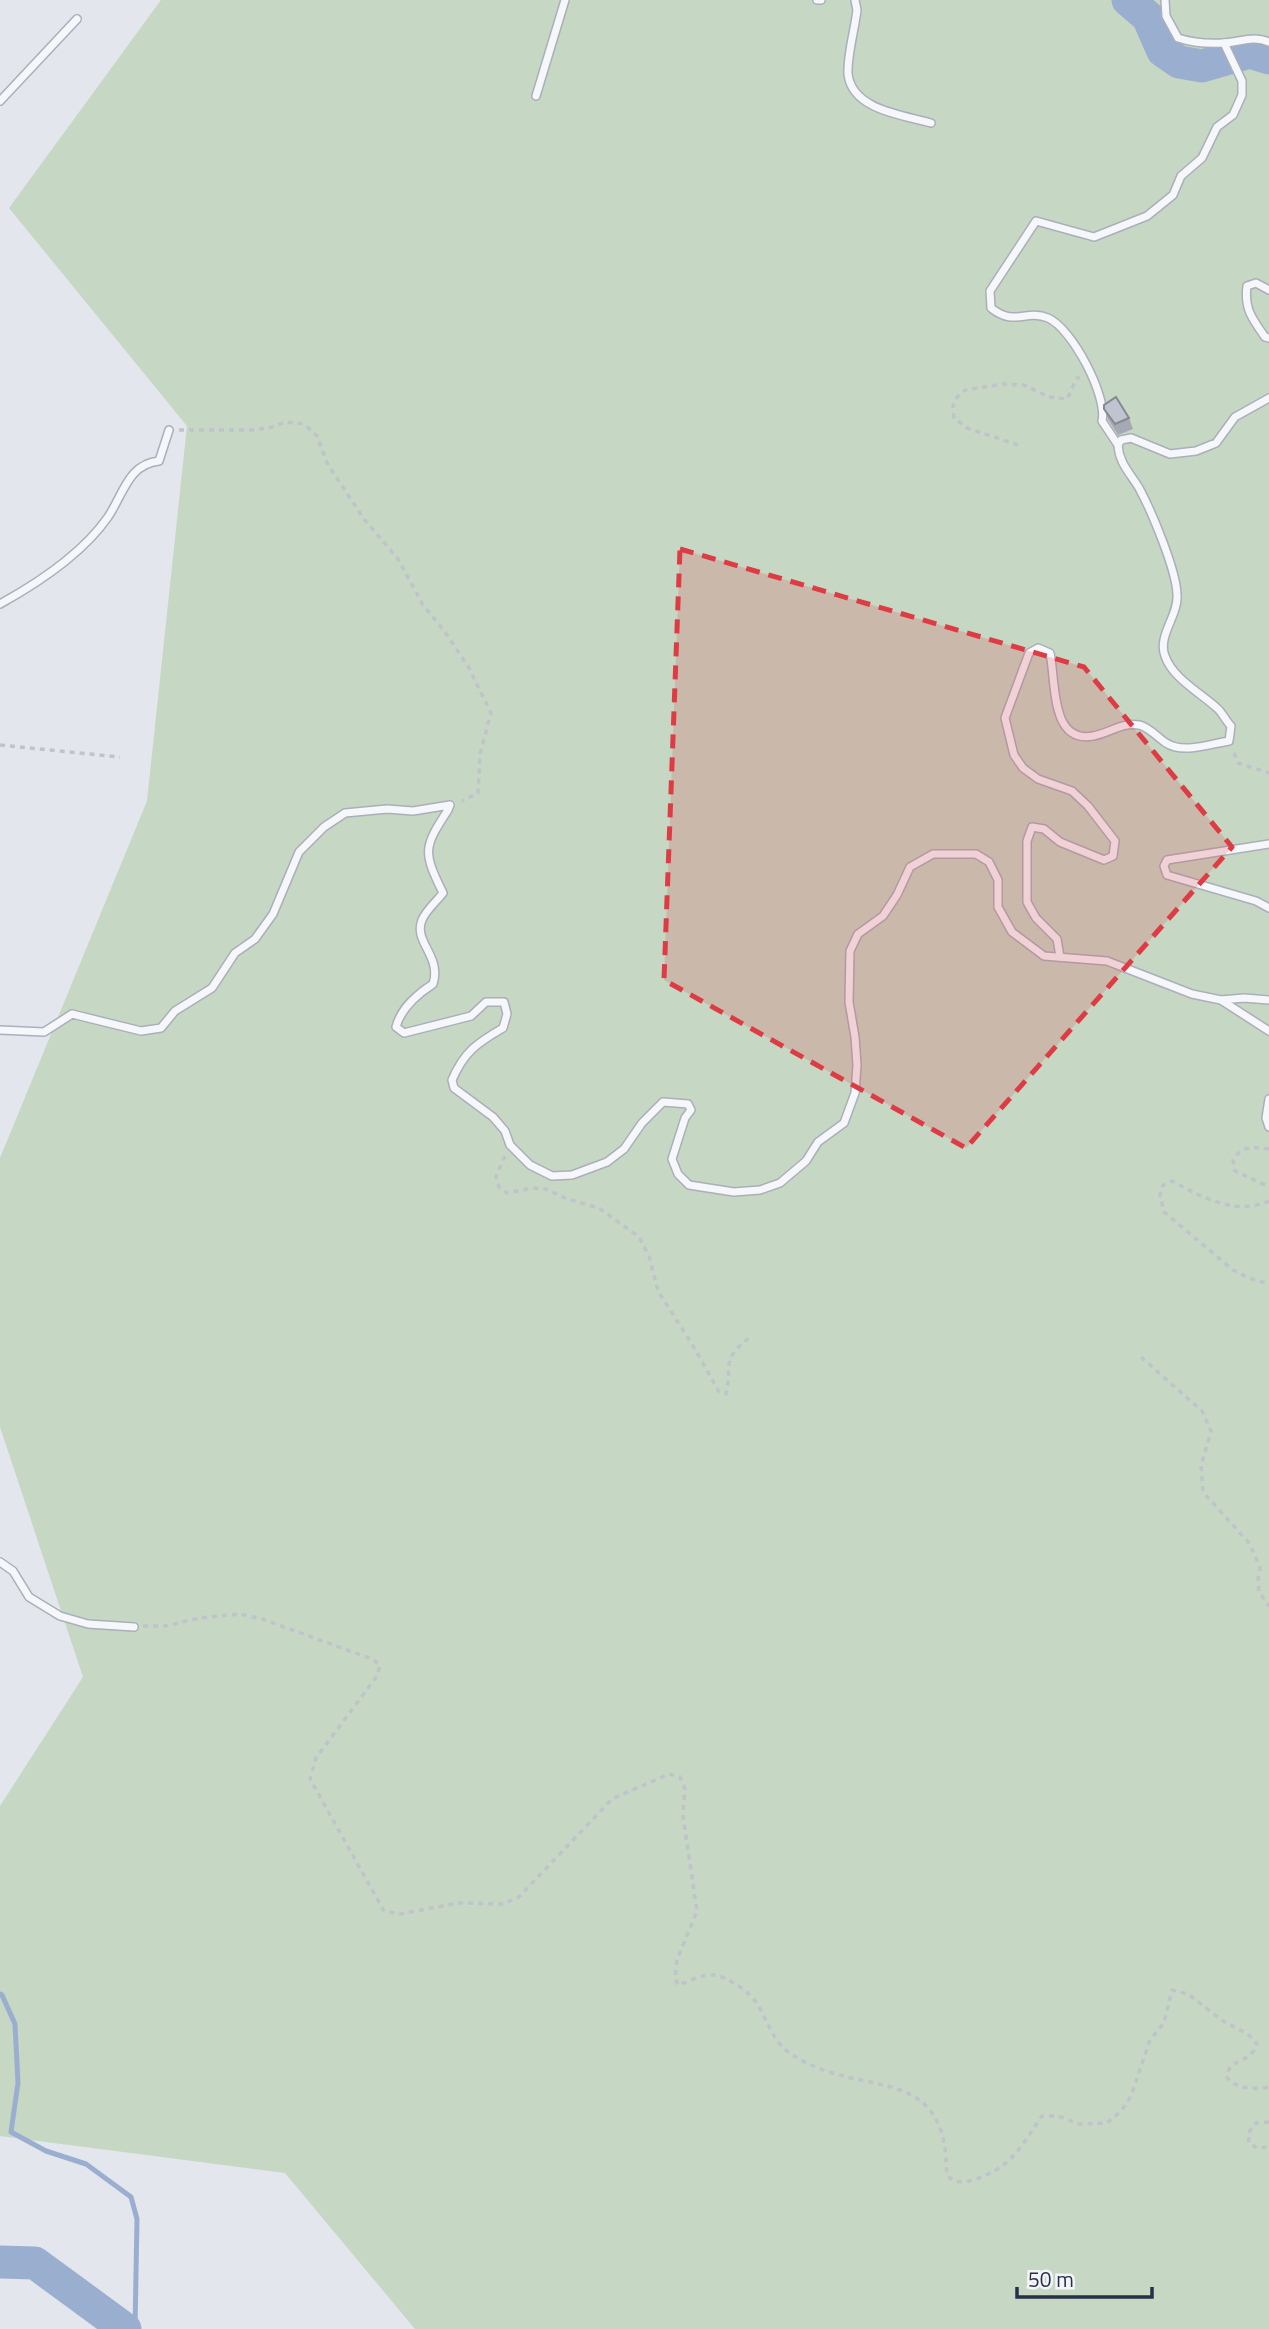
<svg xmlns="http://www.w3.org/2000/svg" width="1269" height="2329" font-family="'Titillium Web',sans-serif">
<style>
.green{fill:#c6d7c3}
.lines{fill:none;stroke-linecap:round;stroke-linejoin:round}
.stream{stroke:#9aafd0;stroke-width:5}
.river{stroke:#9aafd0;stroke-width:33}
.lane-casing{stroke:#abafba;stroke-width:10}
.path{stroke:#c0c3cb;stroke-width:3.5;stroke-dasharray:5 5;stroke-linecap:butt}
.lane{stroke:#f6f7fa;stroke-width:7}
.wall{fill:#a4a9b3}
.building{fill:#bfc4d0;stroke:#868992;stroke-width:2}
.marked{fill:#dd3c44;fill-opacity:0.2;stroke:#dd3c44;stroke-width:5;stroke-dasharray:14 9;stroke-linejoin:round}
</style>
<rect width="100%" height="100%" fill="#e3e6ec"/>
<path class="green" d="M161,0H1269V2329H415L285,2173L0,2136V1806L83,1677L0,1427V1158L147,801L187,426L9,208Z"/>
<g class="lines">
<path class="stream" d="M0,1994L2,1995L15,2024L18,2083L11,2132L46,2151L86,2164L131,2197L137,2219L135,2329"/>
<g class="river">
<path d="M1128,0L1148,17L1163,51L1179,62L1202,66L1250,52L1269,58"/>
<path d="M0,2262L35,2263L125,2329"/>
</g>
<g class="lane-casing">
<g id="lane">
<path d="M817,0H821"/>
<path d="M855,0L857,10C855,28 847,56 848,74C852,110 903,115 931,123"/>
<path d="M1165,0L1166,16L1178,38C1193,43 1208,44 1224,43C1240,42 1254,35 1269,42"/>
<path d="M536,96L565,0"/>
<path d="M0,101L77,19"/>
<path d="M1269,290L1256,283L1247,286C1244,308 1252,319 1265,337L1269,338"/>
<path d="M1118,445L1102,421C1108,397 1072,328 1048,318C1025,309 1015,327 991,308L990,291L1036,221L1094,237L1147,216L1173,195L1181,176L1202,158L1217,127L1233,115L1242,95V81L1224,43"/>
<path d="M0,604C38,583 83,553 108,517C123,495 128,464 159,461L169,430"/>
<path d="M1269,844L1167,860L1164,866L1167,875L1256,901L1269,908"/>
<path d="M1060,957L1057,939L1036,918L1027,902V841L1032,827L1044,829L1060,842L1104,860L1113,856L1115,841L1088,806L1072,791L1038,779L1023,768L1014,755L1005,718L1029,653L1038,648L1050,653C1056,681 1050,744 1093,736C1110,733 1121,722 1139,725C1149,727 1157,737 1166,743C1183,754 1210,744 1229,741L1231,726C1226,721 1223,714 1218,709C1201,693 1173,679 1165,656C1157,636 1179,615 1177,594C1176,569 1151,510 1139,488C1130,473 1119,463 1118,445L1121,440L1131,438L1170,454L1196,451L1216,443L1235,417L1269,398"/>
<path d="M1221,1000L1244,998L1269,1000"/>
<path d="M0,1030L44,1032L72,1014L141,1031L161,1028L175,1011L212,988L235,953L255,939L273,914L299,852L324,827L345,813L387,809L413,811L450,805L448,810C423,848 423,852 443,893C437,901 426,910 422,920C413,942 442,956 433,984C416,995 401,1008 396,1027L404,1033L471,1016L486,1002H504L507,1014L503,1028C477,1043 464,1052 452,1080L454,1088L493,1117L505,1131L510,1145L530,1165L552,1176L572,1175L607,1162L624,1149L642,1123L663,1102L688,1104L691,1110L685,1118L672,1159L678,1174L689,1185L734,1192L760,1190L780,1183L806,1161L818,1142L844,1123L855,1093L857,1065L855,1037L849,1002L850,951L858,934L883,916L897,895L910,867L933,854H976L989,862L998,880V907L1012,932L1044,956L1107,961L1192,994L1221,1000L1269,1031"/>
<path d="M1269,1099L1266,1118L1269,1127"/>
<path d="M0,1562L13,1571L29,1597L60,1616L88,1624L134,1627"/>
</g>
</g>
<g class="path">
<path d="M179,430H252L269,428L285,422L304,424L317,436L327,463L364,519L398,559L423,605L445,632L469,668L491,713L480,754L478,793L462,801"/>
<path d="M1018,445L967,428L954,418L953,406L957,397L965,390L1003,384L1024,385L1049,397L1067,399L1077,378H1080"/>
<path d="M0,745L120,757"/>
<path d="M1234,753L1238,763L1269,773"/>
<path d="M1269,1149C1253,1147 1242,1145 1233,1160L1235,1171L1269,1187"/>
<path d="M505,1156L496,1176L499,1187L507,1193L532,1188L546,1189L567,1199L599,1208L639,1237L649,1256L658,1291L695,1349L719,1392L726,1394C733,1362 720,1361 750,1337"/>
<path d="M1269,1201C1235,1216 1202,1197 1172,1181L1163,1185L1160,1195L1164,1212L1233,1270L1249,1278L1269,1284"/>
<path d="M1141,1357L1202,1411L1211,1431L1201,1466L1203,1492L1249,1543L1260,1567L1258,1580L1259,1592L1269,1606"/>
<path d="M143,1626H165L199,1618L240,1614L262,1619L372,1659L380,1665L377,1676L316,1758L310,1779L384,1911L400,1914L458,1903L503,1904L519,1897L612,1799L669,1774L680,1777L685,1789L683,1816L697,1911L677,1960L675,1978L678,1985C689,1981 703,1974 714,1975C729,1977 751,1993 758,2005C768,2022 773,2042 791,2054C810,2067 838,2076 861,2080C899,2088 932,2094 943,2138C946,2150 946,2163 947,2176C957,2183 962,2183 973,2180C1012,2168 1020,2147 1042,2116H1058L1079,2124L1107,2123L1122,2110L1131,2096L1150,2040L1164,2023L1172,1990L1188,1994L1223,2021L1248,2034L1257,2044C1250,2065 1233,2055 1226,2076C1234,2089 1255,2090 1269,2087"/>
<path d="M1269,2122L1256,2123L1248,2133L1249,2143L1257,2148L1269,2147"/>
</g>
<use href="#lane" class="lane"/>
</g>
<path class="wall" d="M1104,409L1129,418L1133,429L1118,435L1108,419Z"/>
<path class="building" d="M1116,397L1129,418L1115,424L1104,409V405Z"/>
<path class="marked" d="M680,549L1084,667L1232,847L966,1148L664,980Z"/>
<path d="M1017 2287v10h135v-10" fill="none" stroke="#283047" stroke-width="3.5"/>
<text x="1028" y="2287" font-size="21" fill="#283047" stroke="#f3f5f9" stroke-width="5" paint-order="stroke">50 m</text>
</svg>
